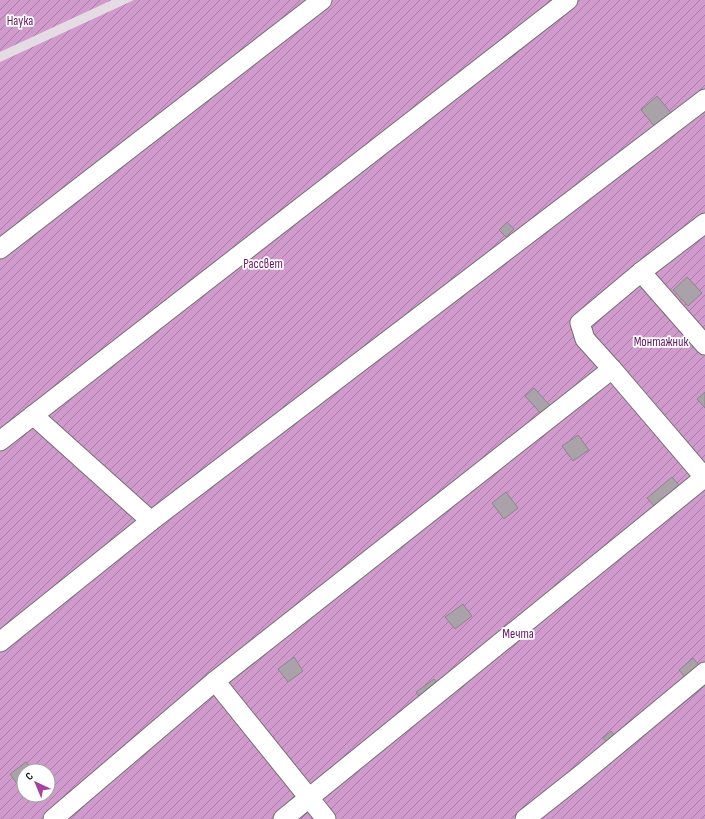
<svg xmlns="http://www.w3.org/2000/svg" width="705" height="819" font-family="'Sofia Sans Condensed',sans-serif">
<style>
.garden{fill:url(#garden-furrows);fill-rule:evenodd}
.building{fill:#aaa2a9;stroke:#8d858c}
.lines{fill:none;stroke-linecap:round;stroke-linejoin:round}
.minor-casing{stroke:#766e75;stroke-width:21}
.minor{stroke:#fff;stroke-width:19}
.labels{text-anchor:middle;stroke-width:3.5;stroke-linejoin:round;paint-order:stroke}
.park-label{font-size:13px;fill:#661664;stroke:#fff}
</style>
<defs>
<pattern id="garden-furrows" width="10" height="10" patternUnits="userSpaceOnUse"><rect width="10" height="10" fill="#d19acc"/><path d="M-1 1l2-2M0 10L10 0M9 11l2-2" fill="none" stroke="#a97ca5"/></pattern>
</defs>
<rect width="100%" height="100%" fill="#e5dce3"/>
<g class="garden">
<path d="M0,0H112L0,52Z"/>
<path d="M134,0H705V819H0V62ZM24,771H48V795H24Z"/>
</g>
<g class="building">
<path d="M657,96L672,114L656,128L641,110Z"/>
<path d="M507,222L514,229L506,237L499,230Z"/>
<path d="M687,277L702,293L688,306L673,290Z"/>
<path d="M534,388L555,411L546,419L525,396Z"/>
<path d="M705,392V408L697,399Z"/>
<path d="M578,435L589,450L573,461L562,446Z"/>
<path d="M672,477L687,495L663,516L647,498Z"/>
<path d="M506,492L518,508L504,519L492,503Z"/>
<path d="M463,604L472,616L455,629L445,617Z"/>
<path d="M294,657L303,671L288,682L278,669Z"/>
<path d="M693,658L704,671L686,678L679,670Z"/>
<path d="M434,679L440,687L422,700L416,692Z"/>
<path d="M611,731L618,740L611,747L603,738Z"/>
<path d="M26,762L33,771H24V785L20,788L10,774Z"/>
</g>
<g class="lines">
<g class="minor-casing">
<g id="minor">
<path d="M705,223L641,272L580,323L585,339L612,369L705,478"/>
<path d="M0,249L322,0"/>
<path d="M641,272L705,345"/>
<path d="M33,415L151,521"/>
<path d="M0,441L568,0"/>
<path d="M0,642L151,521L705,99"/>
<path d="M215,681L326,819"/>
<path d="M53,819L215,681L612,369"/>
<path d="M283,819L705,477"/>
<path d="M525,819L582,774L705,672"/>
</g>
</g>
<use href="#minor" class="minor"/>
</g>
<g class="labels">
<g class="park-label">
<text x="20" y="25">Наука</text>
<text x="263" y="268">Рассвет</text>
<text x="661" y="346">Монтажник</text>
<text x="518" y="638">Мечта</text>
</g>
</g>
<g transform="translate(36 783) rotate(316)"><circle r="19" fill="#ffffff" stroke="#a2a1a2"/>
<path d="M0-3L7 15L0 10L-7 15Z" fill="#a740a3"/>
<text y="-6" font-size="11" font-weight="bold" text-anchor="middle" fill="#161316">С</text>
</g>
</svg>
